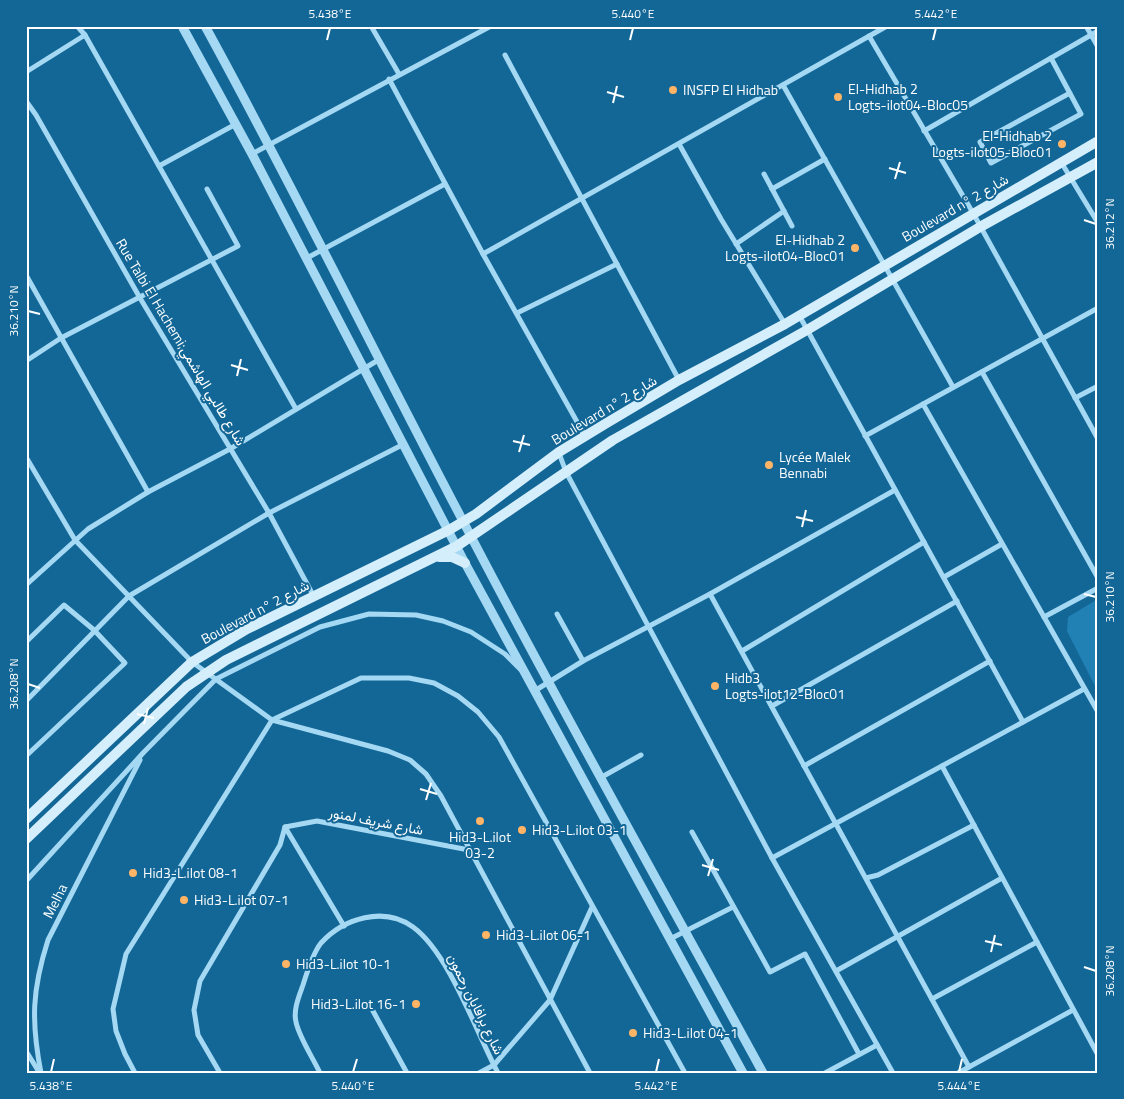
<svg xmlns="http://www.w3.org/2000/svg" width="1124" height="1099" font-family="'Titillium Web',Vazirmatn,sans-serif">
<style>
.green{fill:#2281b4}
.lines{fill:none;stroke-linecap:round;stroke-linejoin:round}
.minor{stroke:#a4d8f3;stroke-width:5}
.tertiary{stroke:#a4d8f3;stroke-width:9}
.secondary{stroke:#d4eefc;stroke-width:10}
.ticks{fill:none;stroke:#fff;stroke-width:2}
.poi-dot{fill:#ffb466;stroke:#136797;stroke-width:2}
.labels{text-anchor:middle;stroke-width:4;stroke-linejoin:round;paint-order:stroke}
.poi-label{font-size:14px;fill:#fff;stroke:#136797;text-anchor:start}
.street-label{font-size:14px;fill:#fff;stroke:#136797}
.neatline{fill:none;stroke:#fff;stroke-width:2}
.ticks-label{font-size:12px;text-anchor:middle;fill:#fff}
</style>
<rect width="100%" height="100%" fill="#136797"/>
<path class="green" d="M1098,599V692L1067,631L1068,617Z"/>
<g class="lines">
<g class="minor">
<path d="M77,26L85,35L296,409"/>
<path d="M371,26L399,74"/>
<path d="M1086,26L1098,47"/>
<path d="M869,36L973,213L1098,439"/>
<path d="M505,55L679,380"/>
<path d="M1051,58L1081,114L991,163L980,142L1070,93"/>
<path d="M26,72L85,35"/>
<path d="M389,79L483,254L585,436"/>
<path d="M783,85L953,387"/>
<path d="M26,101L36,115L140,298L269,513L313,595"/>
<path d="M924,131L1098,31"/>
<path d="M679,144L721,219L785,324"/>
<path d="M252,154L491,26"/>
<path d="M1061,162L1098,223"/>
<path d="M159,166L236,124"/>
<path d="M764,174L792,226"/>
<path d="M772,189L825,159"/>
<path d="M736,244L784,211"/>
<path d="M483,254L887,26"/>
<path d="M307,258L445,184"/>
<path d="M26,275L148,492"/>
<path d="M517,313L617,264"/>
<path d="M799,315L1023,722"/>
<path d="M26,361L61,338L238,246L207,189"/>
<path d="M982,372L1098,578"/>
<path d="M1075,398L1098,386"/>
<path d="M923,404L1098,712"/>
<path d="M865,436L1098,308"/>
<path d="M559,453L566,472L772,858L893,1073"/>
<path d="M26,457L75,540L192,662L272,720L388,751L410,760L426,774L441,796L590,1073"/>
<path d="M944,577L1002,544"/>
<path d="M26,585L88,529L148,492L230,449L380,359"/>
<path d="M710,594L969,1067"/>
<path d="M557,614L583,661"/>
<path d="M1044,617L1098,588"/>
<path d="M26,642L64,605L94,630L125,663L26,756"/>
<path d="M742,651L924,542"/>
<path d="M536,690L583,661L710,594L895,490"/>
<path d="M26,701L129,596L269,513L404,444"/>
<path d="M772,706L957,601"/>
<path d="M804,766L990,661"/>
<path d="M942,766L1098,1055"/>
<path d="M600,778L641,755"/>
<path d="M285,827L344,926"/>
<path d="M692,832L770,972L805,954L859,1054"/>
<path d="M772,858L1084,689"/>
<path d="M866,878L878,875L974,825"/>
<path d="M26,881L144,752L216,679L320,627L369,614L416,615L443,621L471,632L505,654L520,669"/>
<path d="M670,939L733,907"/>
<path d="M836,971L1002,878"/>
<path d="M932,999L1037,942"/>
<path d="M373,1011L407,1073"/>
<path d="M26,1051L39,1072"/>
<path d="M41,1073C31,1021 32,990 48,940L140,760"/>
<path d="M135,1073L125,1054L116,1031L113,1009L126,954L272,720L361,678H409L434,683L458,696L478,712L499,737L685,1073"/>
<path d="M220,1073L198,1035L194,1010L200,981L280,845L285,827L317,821L469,850"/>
<path d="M320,1073C313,1058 299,1037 296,1022C293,1010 299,996 303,985C307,972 313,953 321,943C344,918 384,906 413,927C449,953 476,1032 498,1073"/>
<path d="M479,1073L494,1065L550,1000L592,907"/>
<path d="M825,1073L877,1045"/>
<path d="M958,1073L1073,1010"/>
</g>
<g class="tertiary">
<path d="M182,26L252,154L465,563L743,1073"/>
<path d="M205,26C295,190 377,358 464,523C560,708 663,890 763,1073"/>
</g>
<g class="secondary">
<path d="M439,557H452L465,563"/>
<path d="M26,819L192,662L247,629L449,530L476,514L559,452L605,424L679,380L785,324L1098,141"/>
<path d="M26,839L186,687L226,660L457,546L613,440L807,330L980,227L1098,162"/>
</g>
</g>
<path class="ticks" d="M327,40L330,28M630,40L633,28M933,40L936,28M607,92L624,97M613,103L617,86M889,168L906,173M895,179L900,162M1084,220L1096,224M28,311L40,314M231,365L248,370M237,376L241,359M513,441L530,445M519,452L524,435M796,517L813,521M802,527L806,510M1084,594L1096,597M28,684L40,688M137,714L154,718M144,724L148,708M420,789L437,794M426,800L431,783M702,865L719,870M708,876L713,859M985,941L1002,945M991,952L995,935M1084,967L1096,971M51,1072L54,1059M353,1072L357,1059M656,1072L659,1059M959,1072L962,1059"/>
<g class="poi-dot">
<circle cx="673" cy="90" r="5"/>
<circle cx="838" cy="97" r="5"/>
<circle cx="1062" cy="144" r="5"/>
<circle cx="855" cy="248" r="5"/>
<circle cx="769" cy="465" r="5"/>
<circle cx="715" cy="686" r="5"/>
<circle cx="480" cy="821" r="5"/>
<circle cx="522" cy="830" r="5"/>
<circle cx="133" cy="873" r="5"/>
<circle cx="184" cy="900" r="5"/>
<circle cx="486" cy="935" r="5"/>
<circle cx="286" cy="964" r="5"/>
<circle cx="416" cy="1004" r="5"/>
<circle cx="633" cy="1033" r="5"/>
</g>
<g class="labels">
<g class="poi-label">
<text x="848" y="94">El-Hidhab 2<tspan x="848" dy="16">Logts-ilot04-Bloc05</tspan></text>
<text x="683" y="95">INSFP El Hidhab</text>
<text x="1052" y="141" text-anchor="end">El-Hidhab 2<tspan x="1052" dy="16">Logts-ilot05-Bloc01</tspan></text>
<text x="845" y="245" text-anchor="end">El-Hidhab 2<tspan x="845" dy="16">Logts-ilot04-Bloc01</tspan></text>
<text x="779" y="462">Lycée Malek<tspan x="779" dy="16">Bennabi</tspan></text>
<text x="725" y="683">Hidb3<tspan x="725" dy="16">Logts-ilot12-Bloc01</tspan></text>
<text x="532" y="835">Hid3-L.ilot 03-1</text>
<text x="480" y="842" text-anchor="middle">Hid3-L.ilot<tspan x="480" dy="16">03-2</tspan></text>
<text x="143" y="878">Hid3-L.ilot 08-1</text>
<text x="194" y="905">Hid3-L.ilot 07-1</text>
<text x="496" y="940">Hid3-L.ilot 06-1</text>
<text x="296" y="969">Hid3-L.ilot 10-1</text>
<text x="406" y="1009" text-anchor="end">Hid3-L.ilot 16-1</text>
<text x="643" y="1038">Hid3-L.ilot 04-1</text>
</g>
<g class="street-label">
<text transform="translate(955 208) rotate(-30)" y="5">Boulevard n° شارع 2</text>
<text transform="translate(181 342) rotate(59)" y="5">Rue Talbi El Hachemi;شارع طالبي الهاشمي</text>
<text transform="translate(604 410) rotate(-31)" y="5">Boulevard n° شارع 2</text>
<text transform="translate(255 612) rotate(-28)" y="5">Boulevard n° شارع 2</text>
<text transform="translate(376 821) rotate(11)" y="5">شارع شريف لمنور</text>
<text transform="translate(55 901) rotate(-63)" y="5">Melha</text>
<text transform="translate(476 1004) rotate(64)" y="5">شارع برافابان رحمون</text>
</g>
</g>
<rect width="1124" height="1099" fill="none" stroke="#136797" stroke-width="55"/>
<rect x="28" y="28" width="1068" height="1044" class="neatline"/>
<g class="ticks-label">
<text x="330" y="18">5.438°E</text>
<text x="633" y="18">5.440°E</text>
<text x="936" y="18">5.442°E</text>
<text transform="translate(1110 224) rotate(-90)" y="4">36.212°N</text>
<text transform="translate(14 311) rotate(-90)" y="4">36.210°N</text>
<text transform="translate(1110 597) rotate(-90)" y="4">36.210°N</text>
<text transform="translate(14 684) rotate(-90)" y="4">36.208°N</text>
<text transform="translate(1110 971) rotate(-90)" y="4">36.208°N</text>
<text x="51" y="1090">5.438°E</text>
<text x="353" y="1090">5.440°E</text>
<text x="656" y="1090">5.442°E</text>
<text x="959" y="1090">5.444°E</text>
</g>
</svg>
